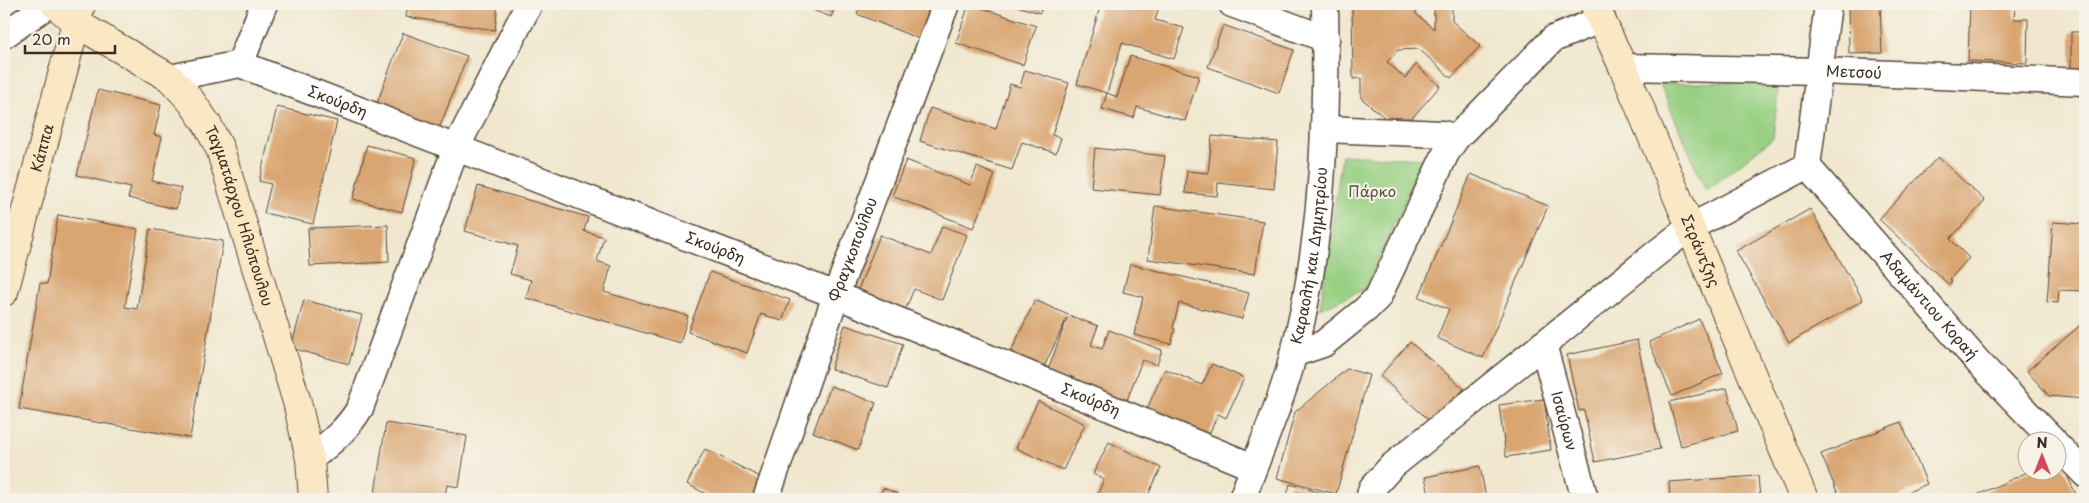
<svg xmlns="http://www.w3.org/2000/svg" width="2089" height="503" font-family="'Playpen Sans',sans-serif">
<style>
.green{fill:#98d083;stroke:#6a7d50}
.building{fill:#d9a571}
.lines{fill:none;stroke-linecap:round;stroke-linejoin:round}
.street-casing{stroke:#564638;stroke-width:29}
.secondary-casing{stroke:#564638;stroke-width:30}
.street{stroke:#fff;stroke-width:26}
.secondary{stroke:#fae7c3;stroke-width:28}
.labels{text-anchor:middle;stroke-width:4;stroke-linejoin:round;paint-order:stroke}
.street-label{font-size:15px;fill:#3b2a1e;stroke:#f7f3e8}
.park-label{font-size:15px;fill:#525437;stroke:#f7f3e8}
</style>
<rect width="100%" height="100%" fill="#f7f3e8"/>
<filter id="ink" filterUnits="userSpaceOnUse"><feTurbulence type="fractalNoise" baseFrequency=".02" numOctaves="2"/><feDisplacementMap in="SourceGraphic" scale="10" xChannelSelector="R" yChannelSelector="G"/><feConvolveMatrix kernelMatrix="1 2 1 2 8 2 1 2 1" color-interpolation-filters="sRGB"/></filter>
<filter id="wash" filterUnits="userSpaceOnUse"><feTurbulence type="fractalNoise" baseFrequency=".0096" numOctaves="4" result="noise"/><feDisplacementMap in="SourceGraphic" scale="20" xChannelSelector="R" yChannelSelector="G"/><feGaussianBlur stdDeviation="1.12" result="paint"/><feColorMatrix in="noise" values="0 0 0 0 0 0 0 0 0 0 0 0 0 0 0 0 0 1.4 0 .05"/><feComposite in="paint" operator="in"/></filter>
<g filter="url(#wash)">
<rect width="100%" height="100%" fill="#f0e7ce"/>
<g class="green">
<path d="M1779,81L1773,138L1706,191L1660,84Z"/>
<path d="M1342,155L1424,159L1365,289L1320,309Z"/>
</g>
<g id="blocks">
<g class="building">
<path d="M408,4H498L495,30L406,17Z"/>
<path d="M813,4H836L831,17L810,9Z"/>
<path d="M861,4H937L922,40L857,14Z"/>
<path d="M969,4L1036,26L1023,65L956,43Z"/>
<path d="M1010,4H1043L1040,13Z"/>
<path d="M1101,4H1160L1155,20L1184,28L1174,59L1122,43L1107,93L1077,84Z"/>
<path d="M1352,4H1416V14L1434,29V11L1440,4H1452V21L1480,46L1451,78L1419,49L1398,50L1387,62L1405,78L1416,65L1440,86L1412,118H1385L1361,98V78L1353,79Z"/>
<path d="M1848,4H1880L1882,53L1849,54Z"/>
<path d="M1970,4H2015L2014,19H2028L2027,63L1968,61Z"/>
<path d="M1223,25L1294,50L1279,93L1208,67Z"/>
<rect x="2071" y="32" width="14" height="38"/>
<path d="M403,33L467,56L436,137L373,114Z"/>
<path d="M1130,56L1199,76L1185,121L1137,107L1134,118L1102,109L1107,93L1117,97Z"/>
<path d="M1025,70L1069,83L1052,135L1061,138L1056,153L1022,142L1012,170L920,141L930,108L996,129L1010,84L1020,87Z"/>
<path d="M98,90L161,105L154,135L162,137L152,181L181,188L176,209L128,198L131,188L77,175Z"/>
<path d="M277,107L337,121L313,224L264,213L271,184L259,181Z"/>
<path d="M1212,136L1278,142L1274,189L1218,183L1217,196L1185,193L1187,171L1208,173Z"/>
<path d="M367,145L416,158L402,212L353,199Z"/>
<path d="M1095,148L1165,156L1160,195L1091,188Z"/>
<path d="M1938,157L1985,201L1950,239L1969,258L1950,279L1952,281L1949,285L1879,219Z"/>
<path d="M906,160L970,185L977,167L995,175L973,228L892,196Z"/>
<path d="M1471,174L1548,206L1483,358L1437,338L1449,309L1419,297Z"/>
<path d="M478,186L588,217L584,231L604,237L597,261L611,266L604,292L688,316L680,343L526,298L531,280L510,274L518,246L465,231Z"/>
<path d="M1155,206L1263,221L1255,274L1148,259Z"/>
<path d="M1810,209L1863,300L1789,343L1736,251Z"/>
<path d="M58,215L138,229L125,307L137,309L150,229L223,241L190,438L19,409L40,283L47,284Z"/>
<path d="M2053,222L2085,224V291L2059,290L2058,303L2047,302Z"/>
<path d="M388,225L389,262L310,266L308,228Z"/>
<path d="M942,226L967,235L942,300L914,289L903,315L855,297L880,235L931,255Z"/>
<path d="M1130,264L1249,293L1242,319L1179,303L1173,328L1175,329L1171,344L1134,335L1143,297L1123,292Z"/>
<path d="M710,272L790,300L782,321L761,314L747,353L688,332Z"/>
<path d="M304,300L362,315L349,364L291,348Z"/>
<path d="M1035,300L1068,315L1098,326L1091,345L1102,349L1109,330L1162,350L1157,365L1142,360L1126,403L1047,373L1067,318L1042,371L1009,356Z"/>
<path d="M1699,319L1723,373L1672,396L1649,342Z"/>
<path d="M2085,321V399L2049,396L2027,371Z"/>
<path d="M845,325L903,344L888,388L831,369Z"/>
<path d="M1637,340L1660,449L1595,462L1584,410L1579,411L1567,355Z"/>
<path d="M1410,342L1464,389L1433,424L1380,376Z"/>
<path d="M1212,364L1244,378L1226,418L1218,414L1206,441L1145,413L1165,369L1202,385Z"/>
<path d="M1347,369L1369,375L1336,494L1277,478L1295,412Z"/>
<path d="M831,386L876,403L858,450L813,432Z"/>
<path d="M1727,388L1738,431L1681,446L1669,402Z"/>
<path d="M1544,399L1551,450L1506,457L1499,405Z"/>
<path d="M1038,401L1085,424L1063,470L1016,448Z"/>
<path d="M1901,422L1927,484L1892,499H1840L1821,454Z"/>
<path d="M386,423L467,436L459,487L447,485L444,499H374Z"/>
<path d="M1109,442L1161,468L1146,499H1095L1104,480L1093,474Z"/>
<path d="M705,449L764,479L754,499H716L687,484Z"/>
<path d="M2059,458L2078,499H1976L1975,496L2032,470H2056V459Z"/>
<path d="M1480,466L1486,499H1430L1425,477Z"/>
<path d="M1758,476L1760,499H1670L1669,482Z"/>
<path d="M1290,484L1343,499H1286Z"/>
<path d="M883,488L898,494L896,499H879Z"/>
</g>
</g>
</g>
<g filter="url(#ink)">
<use href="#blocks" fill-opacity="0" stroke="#564638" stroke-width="1"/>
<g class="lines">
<g class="street-casing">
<g id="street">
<path d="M1232,4L1326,39"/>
<path d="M4,35L49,4"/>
<path d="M240,64L264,4"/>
<path id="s1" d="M1623,67L1820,71L2085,82"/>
<path id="s2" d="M170,78L240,64L836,295L1253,467"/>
<path d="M1325,129L1443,134L1456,138"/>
<path id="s3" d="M1807,166L1979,363L2053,440"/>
<path id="s4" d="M1543,344L1585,499"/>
<path d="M1293,354L1323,344L1366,309L1378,297L1446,153L1456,138L1553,39L1602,19"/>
<path d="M2056,444L2085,474"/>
<path d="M310,459C330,443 347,430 360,408L456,148L529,4"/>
<path id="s5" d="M766,499L836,295L946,4"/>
<path id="s6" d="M1242,499C1257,457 1276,415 1289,371C1323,252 1327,127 1325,4"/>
<path d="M1369,499L1372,488L1391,467L1658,252L1689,228L1807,166L1828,4"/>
</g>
</g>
<g class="secondary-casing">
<g id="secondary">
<path id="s7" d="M55,4L76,23L170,78L191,101L207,124L220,149L297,402L310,459L313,499"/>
<path id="s8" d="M1594,4L1623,67L1804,499"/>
<path id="s9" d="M4,292L80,8"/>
</g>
</g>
<use href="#street" class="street"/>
<use href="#secondary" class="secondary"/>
</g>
</g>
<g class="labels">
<g class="street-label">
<text dy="5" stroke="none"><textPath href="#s1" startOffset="231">Μετσού</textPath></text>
<text dy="5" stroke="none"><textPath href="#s2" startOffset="176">Σκούρδη</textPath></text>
<text dy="5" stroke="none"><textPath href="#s9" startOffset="149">Κάππα</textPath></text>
<text dy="5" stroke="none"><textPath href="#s7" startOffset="294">Ταγματάρχου Ηλιόπουλου</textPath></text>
<text dy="5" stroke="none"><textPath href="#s2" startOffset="581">Σκούρδη</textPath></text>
<text dy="5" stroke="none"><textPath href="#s5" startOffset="264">Φραγκοπούλου</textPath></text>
<text dy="5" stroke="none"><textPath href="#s8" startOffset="269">Στράντζης</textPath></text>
<text dy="5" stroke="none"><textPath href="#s6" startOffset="254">Καραολή και Δημητρίου</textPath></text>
<text dy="5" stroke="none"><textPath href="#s3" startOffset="185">Αδαμάντιου Κοραή</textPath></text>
<text dy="5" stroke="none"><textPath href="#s2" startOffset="986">Σκούρδη</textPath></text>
<text dy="5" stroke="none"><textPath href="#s4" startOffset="80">Ισαύρων</textPath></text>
</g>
<g class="park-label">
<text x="1372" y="197">Πάρκο</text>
</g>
</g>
<rect width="2089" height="503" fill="none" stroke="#f7f3e8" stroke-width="20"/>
<g transform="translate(2042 456)"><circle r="24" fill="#f7f3e8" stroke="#aca397"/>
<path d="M0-4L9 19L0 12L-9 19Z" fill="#d1495b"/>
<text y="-8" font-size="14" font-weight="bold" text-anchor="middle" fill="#3b2a1e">N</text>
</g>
<path d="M25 45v8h90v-8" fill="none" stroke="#3b2a1e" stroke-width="2.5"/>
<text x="32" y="45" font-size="15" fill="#3b2a1e" stroke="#f7f3e8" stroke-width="4" paint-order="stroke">20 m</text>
</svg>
